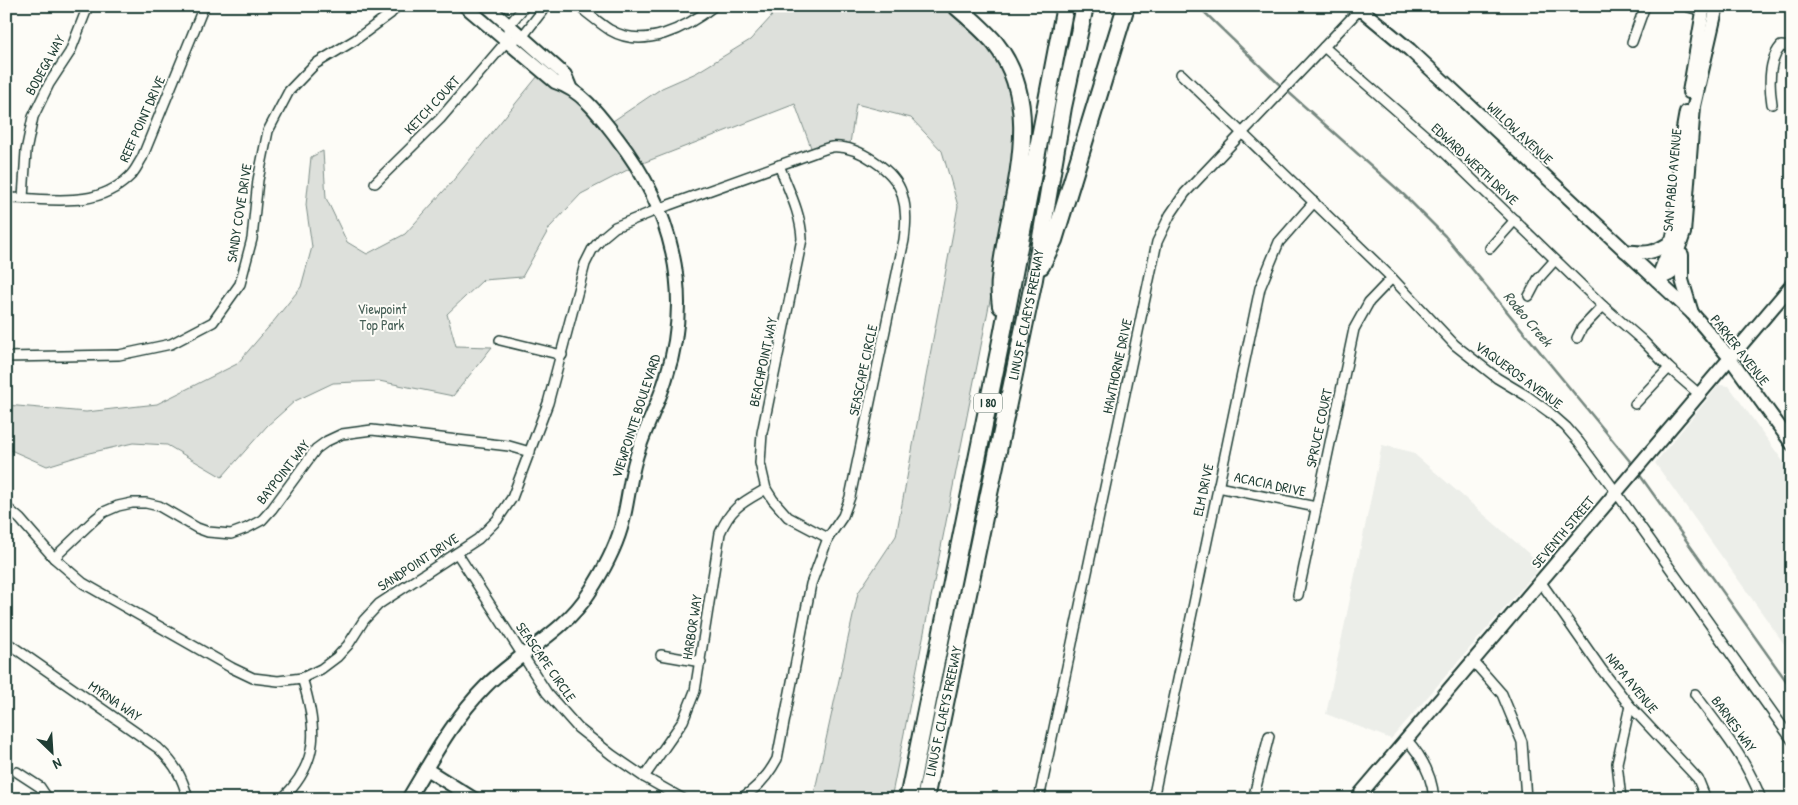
<svg xmlns="http://www.w3.org/2000/svg" width="1798" height="805" font-family="'Patrick Hand',sans-serif">
<style>
.built{fill:#eceee9}
.green{fill:#dde0db;stroke:#7e8e88}
.lines{fill:none;stroke-linecap:round;stroke-linejoin:round}
.stream{stroke:#75877f;stroke-width:2.5}
.street-casing{stroke:#1f3d34;stroke-width:12}
.secondary-casing{stroke:#1f3d34;stroke-width:16}
.highway-casing{stroke:#1f3d34;stroke-width:20}
.street{stroke:#fdfcf7;stroke-width:9}
.secondary{stroke:#fdfcf7;stroke-width:12}
.highway{stroke:#fdfcf7;stroke-width:16}
.labels{text-anchor:middle;stroke-width:4;stroke-linejoin:round;paint-order:stroke}
.shield{fill:#fdfcf7;stroke:#62766e;stroke-width:1}
.shield-label{font-size:12px;font-weight:bold;fill:#1f3d34}
.street-label{font-size:14px;fill:#1f3d34;stroke:#fdfcf7}
.park-label{font-size:14px;fill:#455e55;stroke:#fdfcf7}
.water-label{font-size:15px;font-style:italic;fill:#435c53;stroke:#fdfcf7}
</style>
<rect width="100%" height="100%" fill="#fdfcf7"/>
<filter id="ink" filterUnits="userSpaceOnUse"><feTurbulence type="fractalNoise" baseFrequency=".02" numOctaves="2"/><feDisplacementMap in="SourceGraphic" scale="10" xChannelSelector="R" yChannelSelector="G"/><feConvolveMatrix kernelMatrix="1 2 1 2 8 2 1 2 1" color-interpolation-filters="sRGB"/></filter>
<g filter="url(#ink)">
<g class="built">
<path d="M1719,385L1729,386L1792,474V644L1787,648L1655,463Z"/>
<path d="M1382,445L1412,452L1542,565L1391,739L1326,714Z"/>
</g>
<path class="green" d="M761,6H956L1009,65L1017,138L998,260L891,799H813L858,593L896,536L958,206L942,151L911,118L856,104L849,150L832,147L813,153L795,104L635,166L581,194L550,227L522,277L483,280L447,314L456,346L492,347L453,396L379,381L333,383L295,401L267,426L222,477L167,445L133,443L89,453L47,466L6,448V405L86,412L157,404L237,364L273,322L301,287L312,247L306,205L311,157L323,151L326,198L347,242L367,254L405,234L451,183L542,71L607,125L662,88L696,73L750,40L772,16Z"/>
<g class="lines">
<g class="stream">
<path d="M1198,6L1282,87"/>
<path d="M1286,90L1404,195L1445,236L1633,465"/>
<path d="M1639,474L1792,689"/>
</g>
<g class="street-casing">
<g id="street">
<path d="M525,6L509,25L506,42L522,37L546,6"/>
<path d="M578,6C589,14 599,23 610,30C644,50 686,28 714,6"/>
<path d="M1685,6L1703,11"/>
<path d="M1632,42L1645,6"/>
<path d="M1324,47L1444,152L1603,306L1643,341L1669,368L1699,394"/>
<path d="M1181,74L1392,278L1455,345L1497,378L1527,396L1549,412L1566,427L1579,442L1616,492L1792,740"/>
<path d="M1772,104C1769,85 1768,61 1781,46L1792,47"/>
<path d="M779,165C788,189 801,213 802,239L762,433L760,463L766,489L773,500L788,517L828,538"/>
<path d="M375,183L440,119L506,42"/>
<path d="M6,198C49,198 95,210 129,177C135,172 138,164 142,158L204,6"/>
<path d="M23,198L26,151L33,117L49,84L70,52L88,6"/>
<path d="M1490,248L1515,220"/>
<path d="M1529,296L1538,279L1555,260"/>
<path d="M1577,338L1582,328L1603,306"/>
<path d="M500,340L562,355"/>
<path d="M6,357L119,355L171,344L213,322L240,284L252,239L258,180L268,131L289,91L315,64L355,40L390,14L397,6"/>
<path d="M1635,404L1669,368"/>
<path d="M1218,487L1316,507"/>
<path d="M6,507L20,519L54,558L83,583L232,668L253,678L278,681L302,678L321,669L337,657L348,645L364,620L379,604L478,539L497,520L512,498L548,403L585,264L592,250L603,237L615,227L669,205L813,153C819,151 826,148 832,147C857,145 895,170 902,194C907,210 906,224 904,240L850,497L843,516L828,538L811,584L777,759C768,776 757,789 740,799"/>
<path d="M457,553L547,693L578,728L612,755L644,777L683,799"/>
<path d="M54,558L95,519L104,512L118,506L132,503H146L159,506L197,528L208,532L231,534L247,528L262,520L272,509L316,449L327,441L342,434L372,430L509,446L530,452"/>
<path d="M1540,581L1602,670L1630,706L1698,779L1706,799"/>
<path d="M1298,595L1354,329L1369,302L1392,278"/>
<path d="M6,642L158,748C175,764 182,776 188,799"/>
<path d="M661,655L701,662"/>
<path d="M1473,661L1502,694L1522,742L1526,799"/>
<path d="M1695,694C1720,728 1746,758 1761,799"/>
<path d="M1406,739C1422,756 1432,775 1434,799"/>
<path d="M17,772L40,787L48,799"/>
<path d="M644,777L683,721L695,691L720,533C731,507 743,502 766,489"/>
<path d="M282,799C321,761 317,726 302,678"/>
<path d="M1039,799L1157,242L1170,215L1185,193L1360,9"/>
<path d="M1153,799L1260,288L1279,242L1314,202"/>
<path d="M1253,799L1269,736"/>
<path d="M1621,799L1617,763L1630,706"/>
</g>
</g>
<g class="secondary-casing">
<g id="secondary">
<path d="M487,6L565,75L570,87"/>
<path d="M1357,6L1410,50L1692,313L1730,358L1792,444"/>
<path d="M1689,92L1704,6"/>
<path d="M1625,251C1646,254 1654,254 1672,241"/>
<path d="M1682,255V280L1692,313"/>
<path d="M1657,280L1670,274L1684,233L1694,106L1717,6"/>
<path d="M1657,280L1672,241L1676,222L1681,140L1686,112"/>
<path d="M426,769L474,799"/>
<path d="M408,799C431,761 453,719 485,687C517,654 564,633 589,593C602,573 614,552 621,528C628,505 629,481 636,458C644,430 658,405 666,378C694,292 671,208 617,138C600,116 583,91 555,82L465,6"/>
<path d="M1358,799L1361,793L1792,285"/>
</g>
</g>
<g class="highway-casing">
<g id="highway">
<path d="M956,6C970,18 983,29 995,43C1049,111 1007,203 1000,280C999,288 1000,298 1001,306"/>
<path d="M1358,6L1360,9"/>
<path d="M1041,266L1054,240L1126,6"/>
<path d="M908,799L1002,336L1065,6"/>
<path id="s1" d="M925,799L1034,279L1063,107L1085,6"/>
</g>
</g>
<use href="#street" class="street"/>
<use href="#secondary" class="secondary"/>
<use href="#highway" class="highway"/>
</g>
</g>
<g class="labels">
<rect class="shield" x="974" y="393.5" width="28" height="19" rx="4"/>
<g class="shield-label">
<text x="988" y="407">I 80</text>
</g>
<g class="street-label">
<text transform="translate(45 65) rotate(-61)" y="5">BODEGA WAY</text>
<text transform="translate(432 105) rotate(-47)" y="5">KETCH COURT</text>
<text transform="translate(142 119) rotate(-66)" y="5">REEF POINT DRIVE</text>
<text transform="translate(1520 133) rotate(43)" y="5">WILLOW AVENUE</text>
<text transform="translate(1475 164) rotate(43)" y="5">EDWARD WERTH DRIVE</text>
<text transform="translate(1672 180) rotate(-85)" y="5">SAN PABLO AVENUE</text>
<text transform="translate(239 213) rotate(-81)" y="5">SANDY COVE DRIVE</text>
<text dy="5" stroke="none"><textPath href="#s1" startOffset="495">LINUS F. CLAEYS FREEWAY</textPath></text>
<text transform="translate(1740 350) rotate(52)" y="5">PARKER AVENUE</text>
<text transform="translate(763 362) rotate(-78)" y="5">BEACHPOINT WAY</text>
<text transform="translate(1117 366) rotate(-78)" y="5">HAWTHORNE DRIVE</text>
<text transform="translate(863 370) rotate(-78)" y="5">SEASCAPE CIRCLE</text>
<text transform="translate(1519 375) rotate(36)" y="5">VAQUEROS AVENUE</text>
<text transform="translate(636 416) rotate(-72)" y="5">VIEWPOINTE BOULEVARD</text>
<text transform="translate(1319 428) rotate(-78)" y="5">SPRUCE COURT</text>
<text transform="translate(283 472) rotate(-52)" y="5">BAYPOINT WAY</text>
<text transform="translate(1270 484) rotate(12)" y="5">ACACIA DRIVE</text>
<text transform="translate(1203 490) rotate(-78)" y="5">ELM DRIVE</text>
<text transform="translate(1563 532) rotate(-50)" y="5">SEVENTH STREET</text>
<text transform="translate(418 562) rotate(-33)" y="5">SANDPOINT DRIVE</text>
<text transform="translate(692 627) rotate(-81)" y="5">HARBOR WAY</text>
<text transform="translate(546 662) rotate(55)" y="5">SEASCAPE CIRCLE</text>
<text transform="translate(1632 683) rotate(51)" y="5">NAPA AVENUE</text>
<text transform="translate(115 701) rotate(34)" y="5">MYRNA WAY</text>
<text dy="5" stroke="none"><textPath href="#s1" startOffset="90">LINUS F. CLAEYS FREEWAY</textPath></text>
<text transform="translate(1734 724) rotate(54)" y="5">BARNES WAY</text>
</g>
<g class="park-label">
<text x="382" y="314">Viewpoint<tspan x="382" dy="16">Top Park</tspan></text>
</g>
<g class="water-label">
<text transform="translate(1528 319) rotate(50)" y="5">Rodeo Creek</text>
</g>
</g>
<rect width="1798" height="805" fill="none" stroke="#fdfcf7" stroke-width="25"/>
<rect x="12" y="12" width="1773" height="780" fill="none" stroke="#1f3d34" stroke-width="2" filter="url(#ink)"/>
<g transform="translate(52 752) rotate(155)" stroke="#fdfcf7" stroke-width="4" paint-order="stroke">
<path d="M0-4L9 19L0 12L-9 19Z" fill="#1f3d34"/>
<text y="-8" font-size="14" font-weight="bold" text-anchor="middle" fill="#1f3d34">N</text>
</g>
</svg>
